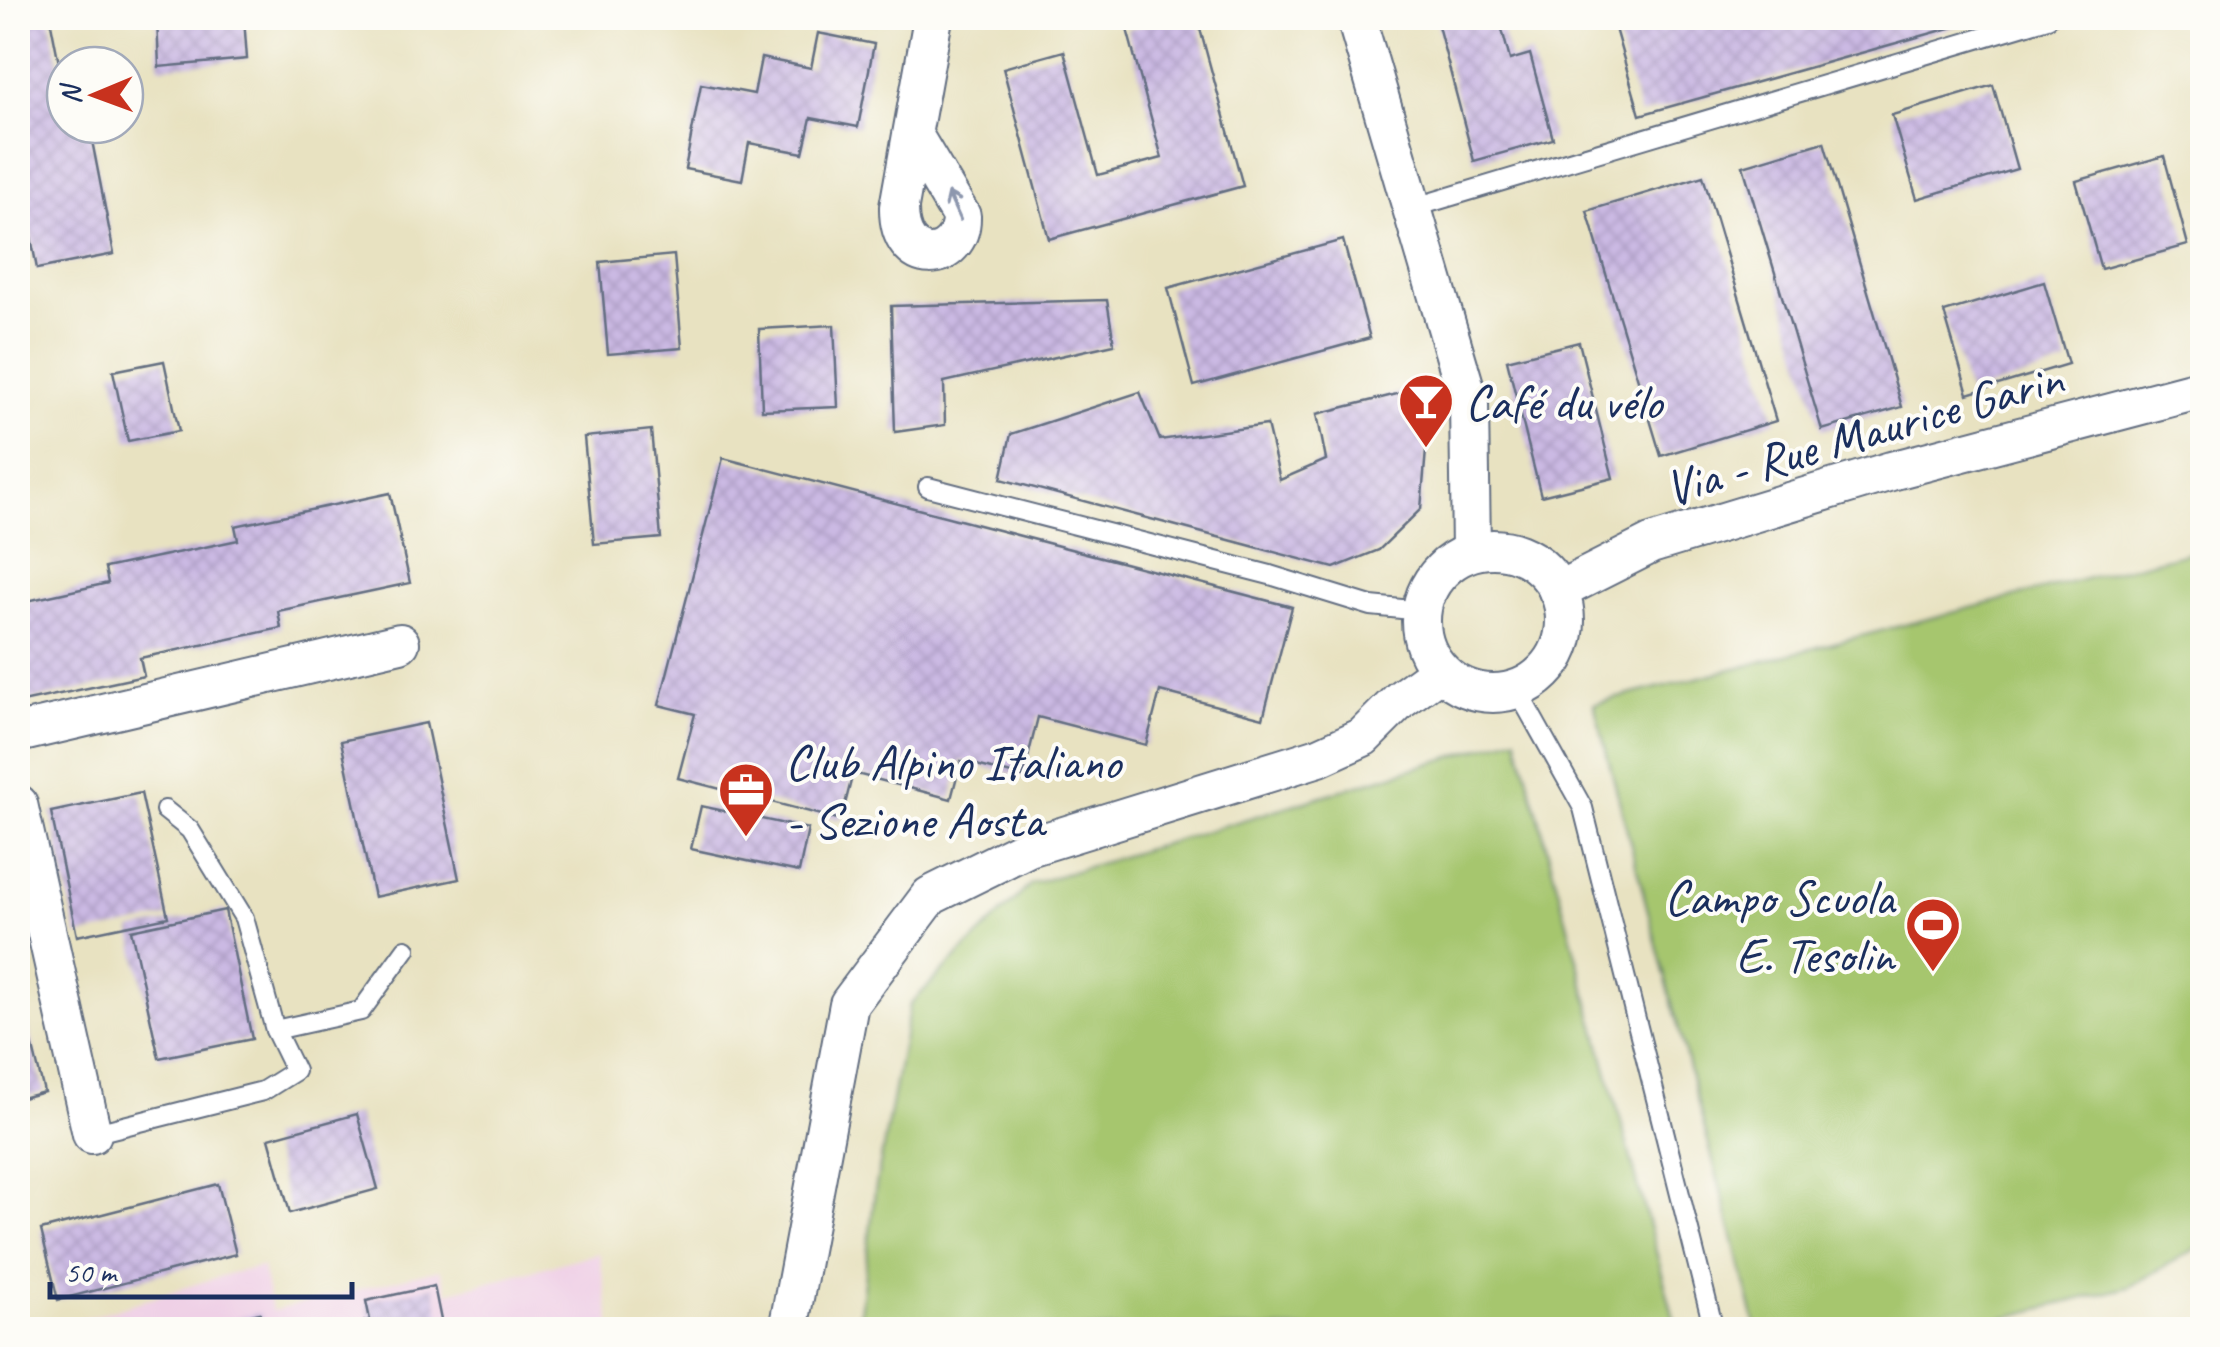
<svg xmlns="http://www.w3.org/2000/svg" width="2220" height="1347" font-family="Caveat,sans-serif">
<style>
.built{fill:#efd0e6}
.green{fill:#a6c66e;stroke:#607a66;stroke-width:2.5}
.building{fill:url(#building-cross-hatch)}
.lines{fill:none;stroke-linecap:round;stroke-linejoin:round}
.service-casing{stroke:#636e81;stroke-width:22}
.minor-casing{stroke:#636e81;stroke-width:42}
.service{stroke:#fff;stroke-width:18}
.minor{stroke:#fff;stroke-width:38}
.oneway{stroke:#8d97ae}
.labels{text-anchor:middle;stroke-width:8;stroke-linejoin:round;paint-order:stroke}
.poi-label{font-size:50px;fill:#1b2f5e;stroke:#fdfcf7;text-anchor:start}
.street-label{font-size:50px;fill:#1b2f5e;stroke:#fdfcf7}
</style>
<defs>
<pattern id="building-cross-hatch" width="8" height="8" patternUnits="userSpaceOnUse" patternTransform="scale(2.5)"><rect width="8" height="8" fill="#cbb9e3"/><path d="M0 0l8 8M0 8l8-8" fill="none" stroke="#ae9fc5"/></pattern>
</defs>
<rect width="100%" height="100%" fill="#fdfcf7"/>
<filter id="ink" filterUnits="userSpaceOnUse"><feTurbulence type="fractalNoise" baseFrequency=".01" numOctaves="2"/><feDisplacementMap in="SourceGraphic" scale="20" xChannelSelector="R" yChannelSelector="G"/><feConvolveMatrix kernelMatrix="1 2 1 2 8 2 1 2 1" color-interpolation-filters="sRGB"/></filter>
<filter id="wash" filterUnits="userSpaceOnUse"><feTurbulence type="fractalNoise" baseFrequency=".0048" numOctaves="4" result="noise"/><feDisplacementMap in="SourceGraphic" scale="40" xChannelSelector="R" yChannelSelector="G"/><feGaussianBlur stdDeviation="2.25" result="paint"/><feColorMatrix in="noise" values="0 0 0 0 0 0 0 0 0 0 0 0 0 0 0 0 0 1.4 0 .05"/><feComposite in="paint" operator="in"/></filter>
<g filter="url(#wash)">
<rect width="100%" height="100%" fill="#e8e2c1"/>
<path class="built" d="M599,1253L612,1329L49,1330L231,1273L262,1267L272,1311L440,1269L448,1292Z"/>
<g class="green">
<path d="M2202,549V1245L2129,1287L1958,1329H1757L1594,704Z"/>
<path d="M1517,737L1677,1329H858L875,1191L910,1004L1031,884Z"/>
</g>
<g id="blocks">
<g class="building">
<path d="M18,18H50L65,94V125H89L114,254L37,269L18,168Z"/>
<path d="M157,18H244L247,59L159,67Z"/>
<path d="M1171,18H1197L1243,186L1049,239L1003,68L1064,51L1098,175L1162,158L1127,29Z"/>
<path d="M1436,18H1499L1510,60L1530,54L1553,139L1474,161Z"/>
<path d="M1612,18H1982V19L1640,115Z"/>
<path d="M818,33L874,44L858,127L811,118L803,153L749,143L742,180L685,169L701,84L754,94L761,58L811,68Z"/>
<path d="M1993,85L2017,169L1917,199L1892,115Z"/>
<path d="M1824,142L1902,407L1822,430L1743,166Z"/>
<path d="M2164,156L2188,245L2101,269L2076,181Z"/>
<path d="M1703,176L1776,421L1661,456L1587,211Z"/>
<path d="M1343,240L1370,338L1194,386L1168,288Z"/>
<path d="M674,255L682,348L608,354L600,262Z"/>
<path d="M2044,282L2068,364L1968,394L1944,312Z"/>
<path d="M1107,300L1114,344L944,382L945,425L895,432L891,306Z"/>
<path d="M834,325L838,407L762,410L759,329Z"/>
<path d="M1579,342L1613,478L1541,496L1507,360Z"/>
<path d="M164,361L179,431L128,441L113,371Z"/>
<path d="M1409,391L1426,450L1421,509L1379,550L1334,568L1001,479L1011,434L1140,392L1160,440L1267,425L1280,480L1326,460L1317,414Z"/>
<path d="M651,430L661,538L594,544L584,437Z"/>
<path d="M723,458L1292,607L1263,718L1160,691L1146,745L1038,717L1023,777L961,761L951,799L853,773L841,820L678,778L695,714L659,705Z"/>
<path d="M390,493L410,583L278,611L281,628L140,658L144,676L18,703V603L108,583L105,568L238,540L235,526Z"/>
<path d="M426,723L459,879L374,897L341,741Z"/>
<path d="M141,793L168,917L77,936L51,812Z"/>
<path d="M701,806L808,829L799,872L691,849Z"/>
<path d="M225,910L252,1039L159,1058L131,930Z"/>
<path d="M26,1019L44,1092L18,1099V1021Z"/>
<path d="M357,1114L378,1189L290,1213L269,1138Z"/>
<path d="M218,1184L236,1254L58,1300L41,1230Z"/>
<path d="M434,1286L443,1330H337L370,1320L366,1301Z"/>
<path d="M260,1313L264,1330H192V1328Z"/>
</g>
</g>
</g>
<g filter="url(#ink)">
<use href="#blocks" fill-opacity="0" stroke="#636e81" stroke-width="2.5"/>
<g class="lines">
<g class="service-casing">
<g id="service">
<path d="M1412,208L2048,18"/>
<path d="M928,487L1270,575L1371,606L1422,611"/>
<path d="M1517,690L1583,808L1714,1330"/>
<path d="M275,1030L361,1011L406,949"/>
<path d="M92,1134L263,1091L295,1071L275,1030L244,918L190,830L165,810"/>
</g>
</g>
<g class="minor-casing">
<g id="minor">
<path d="M1356,18L1469,402L1471,551"/>
<path d="M914,137L961,216C962,264 898,272 899,207L933,18"/>
<circle cx="1493" cy="621" r="72"/>
<path d="M1558,591L1651,544L1891,471L2202,389"/>
<path d="M18,733L400,643"/>
<path d="M18,804L92,1134"/>
<path d="M788,1330L849,1004L930,896L1029,847L1319,757L1363,737L1400,700L1440,671"/>
</g>
</g>
<use href="#service" class="service"/>
<use href="#minor" class="minor"/>
</g>
<defs><path id="oneway-shaft" d="M-6 0H5M1.5-3L5.5 0L1.5 3" fill="none" stroke-width="1.6" stroke-linecap="round" stroke-linejoin="round" transform="scale(2.5)"/></defs>
<use class="oneway" href="#oneway-shaft" transform="translate(954 206) rotate(-114)"/>
</g>
<defs>
<g id="bar-pin" transform="scale(2.875)"><path d="M0 17L-7.5 6A9.5 9.5 0 1 1 7.5 6Z" fill="#c8321e" stroke="#fdfcf7"/><path d="M-6-5H6L.8 .8V4.5H3.5V6h-7V4.5H-.8V.8Z" fill="#fff"/></g>
<g id="office-pin" transform="scale(2.875)"><path d="M0 17L-7.5 6A9.5 9.5 0 1 1 7.5 6Z" fill="#c8321e" stroke="#fdfcf7"/><path d="M-6-3h4V-5.5h4V-3h4V5H-6ZM-1-4.5V-3h2v-1.5ZM-6 0V1H6V0Z" fill="#fff"/></g>
<g id="stadium-pin" transform="scale(2.875)"><path d="M0 17L-7.5 6A9.5 9.5 0 1 1 7.5 6Z" fill="#c8321e" stroke="#fdfcf7"/><path d="M0-5a6.5 5 0 1 0 0 10a6.5 5 0 1 0 0-10ZM-3.5-1.8h7v3.6h-7Z" fill="#fff"/></g>
</defs>
<g fill-rule="evenodd">
<use href="#bar-pin" x="1426" y="401"/>
<use href="#office-pin" x="746" y="790"/>
<use href="#stadium-pin" x="1933" y="925"/>
</g>
<g class="labels">
<g class="poi-label">
<text x="1465" y="419">Café du vélo</text>
<text x="785" y="779">Club Alpino Italiano<tspan x="785" dy="58">- Sezione Aosta</tspan></text>
<text x="1894" y="914" text-anchor="end">Campo Scuola<tspan x="1894" dy="58">E. Tesolin</tspan></text>
</g>
<g class="street-label">
<text transform="translate(1863 432) rotate(-16)" y="18">Via - Rue Maurice Garin</text>
</g>
</g>
<rect width="2220" height="1347" fill="none" stroke="#fdfcf7" stroke-width="60"/>
<g transform="translate(95 95) rotate(269)"><circle r="48" fill="#fdfcf7" stroke="#a3aaba" stroke-width="2.5"/>
<path d="M0-8L18 38L0 25L-18 38Z" fill="#c8321e"/>
<text y="-15" font-size="28" font-weight="bold" text-anchor="middle" fill="#1b2f5e">N</text>
</g>
<path d="M50 1282v15h302v-15" fill="none" stroke="#1b2f5e" stroke-width="5"/>
<text x="65" y="1282" font-size="30" fill="#1b2f5e" stroke="#fdfcf7" stroke-width="8" paint-order="stroke">50 m</text>
</svg>
